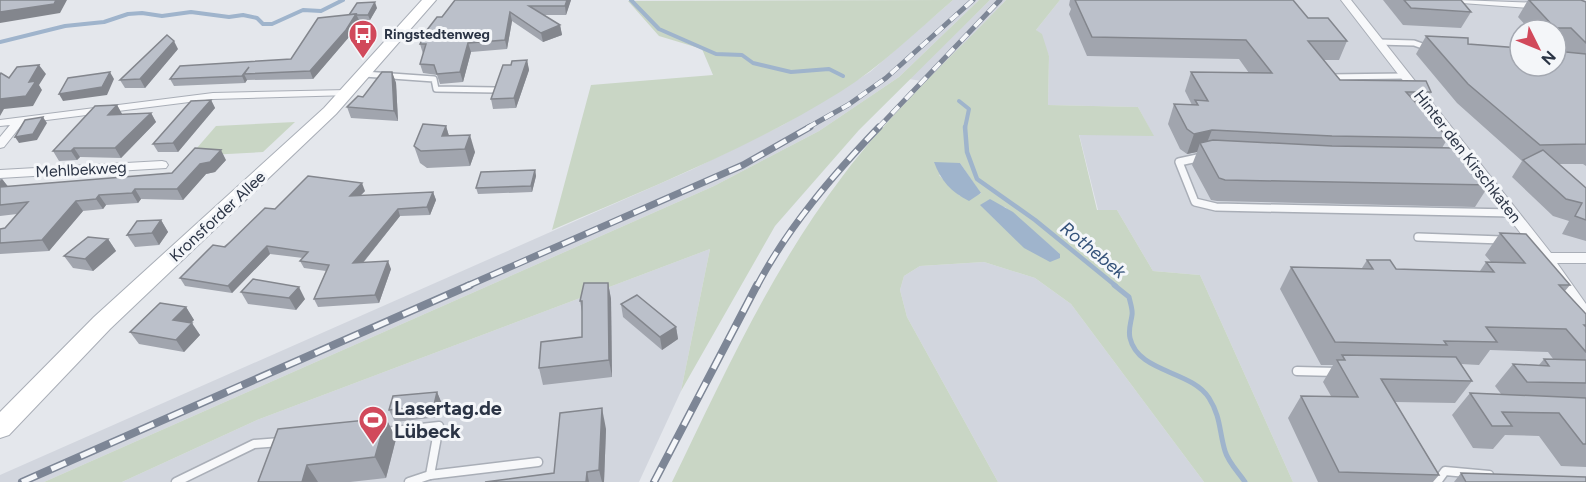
<svg xmlns="http://www.w3.org/2000/svg" width="1586" height="482" font-family="Figtree,sans-serif">
<style>
.built{fill:#d2d6de;fill-rule:evenodd}
.green{fill:#c9d6c5;fill-rule:evenodd}
.water{fill:#9fb4cc}
.lines{fill:none;stroke-linecap:round;stroke-linejoin:round}
.stream-far2{stroke:#9fb4cc;stroke-width:4}
.stream-far1{stroke:#9fb4cc;stroke-width:4.5}
.stream{stroke:#9fb4cc;stroke-width:5}
.lane-far2-casing{stroke:#a9aeb7;stroke-width:8}
.lane-far1-casing{stroke:#a9aeb7;stroke-width:10}
.lane-casing{stroke:#a9aeb7;stroke-width:11}
.street-casing{stroke:#a9aeb7;stroke-width:2}
.secondary-casing{stroke:#a9aeb7;stroke-width:2}
.lane-far2{stroke:#f7f8fa;stroke-width:5}
.lane-far1{stroke:#f7f8fa;stroke-width:7}
.lane{stroke:#f7f8fa;stroke-width:8}
.street{fill:#f7f8fa;fill-rule:evenodd}
.secondary{fill:#fff;fill-rule:evenodd}
.rail-far2-casing{stroke:#7d8696;stroke-width:5}
.rail-far1-casing{stroke:#7d8696;stroke-width:7}
.rail-casing{stroke:#7d8696;stroke-width:8}
.rail-far2{stroke:#f4f6f9;stroke-width:4;stroke-dasharray:10;stroke-linecap:butt}
.rail-far1{stroke:#f4f6f9;stroke-width:4.5;stroke-dasharray:13;stroke-linecap:butt}
.rail{stroke:#f4f6f9;stroke-width:5;stroke-dasharray:16;stroke-linecap:butt}
.wall{fill:#a1a5ae}
.shaded-wall{fill:#83868d}
.building{fill:#bbc0ca;stroke:#83868d;stroke-width:1.5}
.labels{text-anchor:middle;stroke-width:6;stroke-linejoin:round;paint-order:stroke}
.far-poi-label{font-size:14px;font-weight:bold;fill:#2b3445;stroke:#f4f6f9;text-anchor:start}
.street-label{font-size:16px;fill:#2b3445;stroke:#f4f6f9}
.water-label{font-size:18px;font-style:italic;fill:#34527a;stroke:#f4f6f9}
.near-poi-label{font-size:20px;font-weight:bold;fill:#2b3445;stroke:#f4f6f9;text-anchor:start}
</style>
<rect width="100%" height="100%" fill="#e4e7ec"/>
<g class="built">
<path d="M953,0H979L899,77L819,131L714,186L44,482H0V475L691,170L783,125L870,72Z"/>
<path d="M990,0H1006L928,82L909,79Z"/>
<path d="M1060,0H1586V482H1293L1200,275L1153,271L1117,210H1098L1079,134L1153,135L1138,107L1048,105L1049,56L1036,30ZM1520,30H1556V66H1520Z"/>
<path d="M710,249L681,391L639,482H122L257,420Z"/>
<path d="M984,262L1035,278L1071,304L1204,482H998L907,317L900,290L904,276L920,266Z"/>
</g>
<g class="green">
<path d="M953,0C916,32 881,66 840,92C750,148 649,188 552,230L591,85L713,75L702,49L659,36L628,1Z"/>
<path d="M979,0H990L859,130L775,226L681,391L710,249L257,420L122,482H44L714,186L819,131L899,77Z"/>
<path d="M1006,0H1060L1036,30L1042,34L1049,56L1048,105L1138,107L1154,136L1079,135L1097,210H1117L1153,271L1200,275L1293,482H1204L1071,304L1035,278L984,262L920,266L904,276L900,290L907,317L998,482H672C723,377 771,270 842,177C890,113 951,58 1006,0ZM960,163L981,194L960,196L939,175ZM981,205L1005,207L1060,254L995,219Z"/>
<path d="M295,122L263,152L190,156L216,126Z"/>
</g>
<g class="water">
<path d="M934,162L960,163L981,193L969,201C951,192 941,181 934,162Z"/>
<path d="M990,199L1013,212L1060,254V258L1050,262L1024,248L980,205Z"/>
</g>
<g class="lines">
<g class="stream-far2">
<path d="M631,0L659,29L716,54L742,55L753,63L791,72L829,69L843,76"/>
<path d="M0,42L65,26L104,22L128,14L142,13L162,16L191,12L229,17L243,15L257,18L263,24H272L303,10L321,11L343,0"/>
<path d="M959,101L969,109L965,128"/>
</g>
<path class="stream-far1" d="M965,127L967,152L977,179L1035,220L1116,286"/>
<path class="stream" d="M1114,285L1129,297C1130,302 1133,310 1132,315C1131,323 1128,329 1130,338C1138,373 1191,370 1209,398C1221,417 1219,431 1225,451C1228,462 1239,473 1245,482"/>
<g class="lane-far2-casing">
<g id="lane-far2">
<path d="M1378,42L1414,43L1428,48"/>
<path d="M364,74L434,79L436,89L495,90"/>
<path d="M1329,77L1404,76"/>
</g>
</g>
<g class="lane-far1-casing">
<g id="lane-far1">
<path d="M1202,157L1179,162L1195,202L1216,207L1512,213"/>
<path d="M1418,237L1502,240"/>
</g>
</g>
<g class="lane-casing">
<g id="lane">
<path d="M1297,371L1336,372"/>
<path d="M385,432L439,426L430,475L538,462"/>
<path d="M176,482L254,444L281,442"/>
<path d="M409,482L430,475"/>
<path d="M1437,482L1445,471L1489,475"/>
</g>
</g>
<g class="street-casing">
<g id="street">
<path d="M1341,0H1351L1551,253H1586V263H1557L1586,304V320L1581,319L1542,261Z"/>
<path d="M1457,0L1542,3L1547,6L1542,9L1462,3Z"/>
<path d="M347,90L351,91V95L213,99L23,123L4,147L0,148V137L10,125L0,126V120L213,93Z"/>
<path d="M162,161L166,162L168,165L166,168L0,178V170Z"/>
</g>
</g>
<g class="secondary-casing">
<path id="secondary" d="M422,0H436L336,114L110,329L9,435L0,438V412L94,317L324,108Z"/>
</g>
<use href="#lane-far2" class="lane-far2"/>
<use href="#lane-far1" class="lane-far1"/>
<use href="#lane" class="lane"/>
<use href="#street" class="street"/>
<use href="#secondary" class="secondary"/>
<g class="rail-far2-casing">
<g id="rail-far2">
<path d="M807,128L848,105L886,78L973,0"/>
<path d="M878,128L1000,0"/>
</g>
</g>
<g class="rail-far1-casing">
<g id="rail-far1">
<path d="M467,286L743,165L810,127"/>
<path d="M757,286C788,227 833,175 879,127"/>
</g>
</g>
<g class="rail-casing">
<g id="rail">
<path d="M22,482L470,285"/>
<path d="M654,482L757,285"/>
</g>
</g>
<use href="#rail-far2" class="rail-far2"/>
<use href="#rail-far1" class="rail-far1"/>
<use href="#rail" class="rail"/>
</g>
<g class="wall">
<path d="M571,0L566,15H544L560,25L562,35L543,42L512,21L507,49L471,52L463,82L440,84L437,75L423,73L420,64L423,54L420,44L442,17Z"/>
<path d="M1070,0H1293L1308,18L1347,41L1339,60H1323L1340,80L1431,92L1422,109L1448,138L1442,148L1489,185L1475,207L1217,201L1211,200L1192,165L1197,152L1187,154L1180,149L1168,124L1174,104L1192,105L1185,91L1191,72L1249,73L1239,59L1087,56L1069,14L1071,9L1069,5Z"/>
<path d="M1383,0H1461L1471,12L1461,28L1403,25Z"/>
<path d="M1528,0H1581L1586,2V166L1583,164H1559L1586,188V241L1562,234L1569,221L1553,216L1512,177L1522,161L1457,103L1416,54L1426,36L1468,44L1564,52L1559,47L1556,46V30H1530L1518,17Z"/>
<path d="M377,8L370,20H359L349,37L313,79L247,80L245,83L174,86L170,79L291,59L349,15Z"/>
<path d="M178,49L145,88H125L120,80Z"/>
<path d="M527,60L529,70L516,108L493,109L491,99Z"/>
<path d="M392,72L396,83L398,121L351,118L347,107L363,97Z"/>
<path d="M211,100L215,108L178,152H158L153,144Z"/>
<path d="M117,105L122,114L151,113L156,122L121,158L80,157L77,160L59,161L53,151Z"/>
<path d="M446,126L449,136L475,152L470,166L427,168L420,163L414,146Z"/>
<path d="M226,160L215,172L206,174L183,200L141,199L138,203L106,205L103,209L83,211L49,251L0,254V229L5,228L17,214L0,216V179H2L8,187L172,173Z"/>
<path d="M535,170L536,176L532,192L478,194L476,188Z"/>
<path d="M365,191L360,196L433,192L436,200L430,215L400,216L363,263L391,269L379,303L318,307L314,299L326,271L304,268L300,261L303,258L270,254L232,293L185,286L180,278L275,209Z"/>
<path d="M161,220L168,232L159,245L135,247L127,235Z"/>
<path d="M1500,233L1570,285L1565,291L1586,314V467L1561,466L1539,436L1505,435L1493,449L1473,448L1452,415L1470,393L1501,394L1495,386L1513,364L1539,365L1544,359L1554,360L1548,352L1490,350L1479,365L1461,364L1472,381L1455,403L1395,402L1439,475L1433,482H1318L1288,418L1301,396H1331L1323,382L1333,365H1321L1280,289L1291,267L1362,268L1367,260L1396,269L1480,271L1486,262H1491L1485,255Z"/>
<path d="M108,239L116,251L93,271L73,268L64,256Z"/>
<path d="M608,283L611,299L612,377L543,385L539,368L582,337V312L580,301Z"/>
<path d="M241,292L305,299L296,310L248,304Z"/>
<path d="M621,304L676,327L678,339L662,350L623,317Z"/>
<path d="M186,307L194,320L191,323L200,335L184,352L139,344L130,332Z"/>
<path d="M437,392L442,404L439,417L395,422L389,410Z"/>
<path d="M386,418L396,439L386,478L350,482H258Z"/>
<path d="M606,429L604,482H485L554,473Z"/>
<path d="M1461,473L1586,482H1454Z"/>
</g>
<g class="shaded-wall">
<path d="M56,0H67L60,13L0,23V12Z"/>
<path d="M567,0H571L566,15L565,6Z"/>
<path d="M375,2L377,8L370,20L368,15Z"/>
<path d="M510,12L512,21L507,49L505,40Z"/>
<path d="M356,14L359,20L349,37L313,79L310,71Z"/>
<path d="M560,25L562,35L543,42L541,33Z"/>
<path d="M174,41L178,49L145,88L140,79Z"/>
<path d="M468,43L471,52L463,82L460,72Z"/>
<path d="M527,60L529,70L516,108L514,98Z"/>
<path d="M39,65L46,74L39,85L42,90L33,106L4,109L0,116V99L29,82Z"/>
<path d="M249,67L244,74L247,80L245,83L242,76Z"/>
<path d="M110,72L114,79L107,95L63,101L59,94Z"/>
<path d="M392,72L396,83L398,121L394,111Z"/>
<path d="M211,100L215,108L178,152L173,143Z"/>
<path d="M117,105L122,114L108,115Z"/>
<path d="M151,113L156,122L121,158L115,148Z"/>
<path d="M43,117L47,123L37,140L19,143L15,137Z"/>
<path d="M446,126L451,143L442,136Z"/>
<path d="M1212,130L1204,150L1200,143L1197,152L1187,154L1194,134Z"/>
<path d="M470,135L475,152L470,166L465,149Z"/>
<path d="M74,148L80,157L77,160L71,151Z"/>
<path d="M221,150L226,160L215,172L206,174L183,200L177,189L200,164Z"/>
<path d="M535,170L536,176L532,192L531,186Z"/>
<path d="M2,179L10,189L0,197V181Z"/>
<path d="M362,183L365,191L353,203L350,196Z"/>
<path d="M135,189L141,199L138,203L132,193Z"/>
<path d="M433,192L436,200L430,215L427,207Z"/>
<path d="M99,195L106,205L103,209L96,199Z"/>
<path d="M76,201L83,211L49,251L42,240Z"/>
<path d="M398,209L400,216L356,271L353,263Z"/>
<path d="M161,220L168,232L159,245L152,233Z"/>
<path d="M108,239L116,251L93,271L85,259Z"/>
<path d="M267,246L270,254L232,293L228,286Z"/>
<path d="M388,261L391,269L379,303L375,295Z"/>
<path d="M608,283L611,299L612,377L609,360Z"/>
<path d="M299,287L305,299L296,310L289,298Z"/>
<path d="M186,307L194,320L181,332L173,320Z"/>
<path d="M192,323L200,335L184,352L176,340Z"/>
<path d="M676,327L678,339L662,350L660,337Z"/>
<path d="M437,392L442,404L439,417L434,405Z"/>
<path d="M602,408L606,429L604,482H602L599,470Z"/>
<path d="M386,418L396,439L386,478L375,457Z"/>
<path d="M307,465L318,482H302Z"/>
<path d="M587,472L589,482H586Z"/>
</g>
<g class="building">
<path d="M0,0H56L54,4L0,12Z"/>
<path d="M455,0H567L565,6H529L560,25L541,33L510,12L505,40L468,43L460,72L437,74L434,65L420,64L426,44H420L427,30L437,17H442Z"/>
<path d="M1075,0H1293L1308,18H1328L1347,41H1308L1340,80L1426,81L1431,92H1406L1448,138L1332,136L1212,130L1194,134L1187,129L1174,104L1198,105L1195,100L1208,101L1191,72L1272,73L1246,40L1092,37Z"/>
<path d="M1404,0H1461L1471,12L1411,8Z"/>
<path d="M1529,0H1581L1586,2V43L1571,28H1555Z"/>
<path d="M375,2L368,15H357L356,14L349,15L357,3Z"/>
<path d="M356,14L346,30L310,71L244,74L249,67L242,76L170,79L180,66L291,59L318,18Z"/>
<path d="M167,35L174,41L140,79L120,80Z"/>
<path d="M1426,36L1468,38V44L1520,48V66H1556V51L1586,54V144L1540,145L1468,84Z"/>
<path d="M527,60L514,98L491,99L503,65H511L512,61Z"/>
<path d="M39,65L29,82L36,81L26,96L0,99V75L1,73L9,78L17,67Z"/>
<path d="M110,72L102,87L59,94L68,78Z"/>
<path d="M382,72H392L394,111L347,107L358,96L363,97Z"/>
<path d="M211,100L173,143L153,144L191,101Z"/>
<path d="M117,105L108,115L151,113L115,148H74L71,151H53L95,106Z"/>
<path d="M43,117L33,134L15,137L25,120Z"/>
<path d="M423,124L446,126L442,136L470,135L465,149L421,151L414,146Z"/>
<path d="M1213,140L1332,146L1455,148L1489,185L1225,180L1219,178L1200,143Z"/>
<path d="M195,148L221,150L210,162L200,164L177,189H135L132,193L99,195L96,199L76,201L42,240L0,243V229L5,228L28,202L0,205V187L172,173Z"/>
<path d="M1543,150L1586,188V220L1575,216L1582,203L1566,199L1523,160Z"/>
<path d="M535,170L531,186L476,188L481,172Z"/>
<path d="M308,176L362,183L350,196L433,192L427,207L398,209L353,263L388,261L375,295L314,299L329,265L300,261L308,252L267,246L228,286L180,278L213,245L225,247L265,208L275,209Z"/>
<path d="M161,220L152,233L127,235L137,221Z"/>
<path d="M1500,233L1526,234L1570,285H1559L1586,314V325H1584L1586,327V352L1566,329L1486,327L1497,342L1444,341L1447,345L1335,342L1291,267L1373,269L1367,260H1390L1396,269L1494,272L1486,262L1525,263Z"/>
<path d="M88,237L108,239L85,259L64,256Z"/>
<path d="M253,279L299,287L289,298L241,292Z"/>
<path d="M584,283H608L609,360L539,368L541,342L582,337V301H580Z"/>
<path d="M637,295L676,327L660,337L621,304Z"/>
<path d="M160,303L186,307L173,320L192,323L176,340L130,332Z"/>
<path d="M1342,355L1456,357L1472,381L1381,379L1439,475L1339,472L1301,396L1358,397L1337,360H1345Z"/>
<path d="M1544,359L1586,360V383L1527,382L1513,364L1549,366Z"/>
<path d="M437,392L434,405L389,410L393,396Z"/>
<path d="M1470,393L1586,398V444H1583L1559,413L1502,412L1512,426H1492Z"/>
<path d="M602,408L599,470L587,472L586,482H485L554,473L560,413Z"/>
<path d="M386,418L375,457L307,465L302,482H258L278,429Z"/>
<path d="M1461,473L1586,477V482H1466Z"/>
</g>
<defs>
<g id="bus-pin" transform="scale(1.5)"><path d="M0 17L-7.5 6A9.5 9.5 0 1 1 7.5 6Z" fill="#d1495b" stroke="#f4f6f9"/><path d="M-5-6H5V4H4V6H2V4H-2V6H-4V4H-5ZM-3.5-4V0h7V-4ZM-3.5 1.2v1.5H-2V1.2ZM2 1.2v1.5H3.5V1.2Z" fill="#fff"/></g>
<g id="stadium-pin" transform="scale(1.5)"><path d="M0 17L-7.5 6A9.5 9.5 0 1 1 7.5 6Z" fill="#d1495b" stroke="#f4f6f9"/><path d="M0-5a6.5 5 0 1 0 0 10a6.5 5 0 1 0 0-10ZM-3.5-1.8h7v3.6h-7Z" fill="#fff"/></g>
</defs>
<g fill-rule="evenodd">
<use href="#bus-pin" x="363" y="34"/>
<use href="#stadium-pin" x="373" y="420"/>
</g>
<g class="labels">
<g class="far-poi-label">
<text x="384" y="39">Ringstedtenweg</text>
</g>
<g class="street-label">
<text transform="translate(1468 156) rotate(52)" y="6">Hinter den Kirschkaten</text>
<text transform="translate(81 169) rotate(-3)" y="6">Mehlbekweg</text>
<text transform="translate(217 216) rotate(-43)" y="6">Kronsforder Allee</text>
</g>
<g class="water-label">
<text transform="translate(1093 250) rotate(39)" y="6">Rothebek</text>
</g>
<g class="near-poi-label">
<text x="394" y="415">Lasertag.de<tspan x="394" dy="23">Lübeck</tspan></text>
</g>
</g>
<g transform="translate(1538 48) rotate(133)"><circle r="28" fill="#f4f6f9" stroke="#a4a8b1" stroke-width="1.5"/>
<path d="M0-4.5L10 22L0 15L-10 22Z" fill="#d1495b"/>
<text y="-9" font-size="16" font-weight="bold" text-anchor="middle" fill="#2b3445">N</text>
</g>
</svg>
